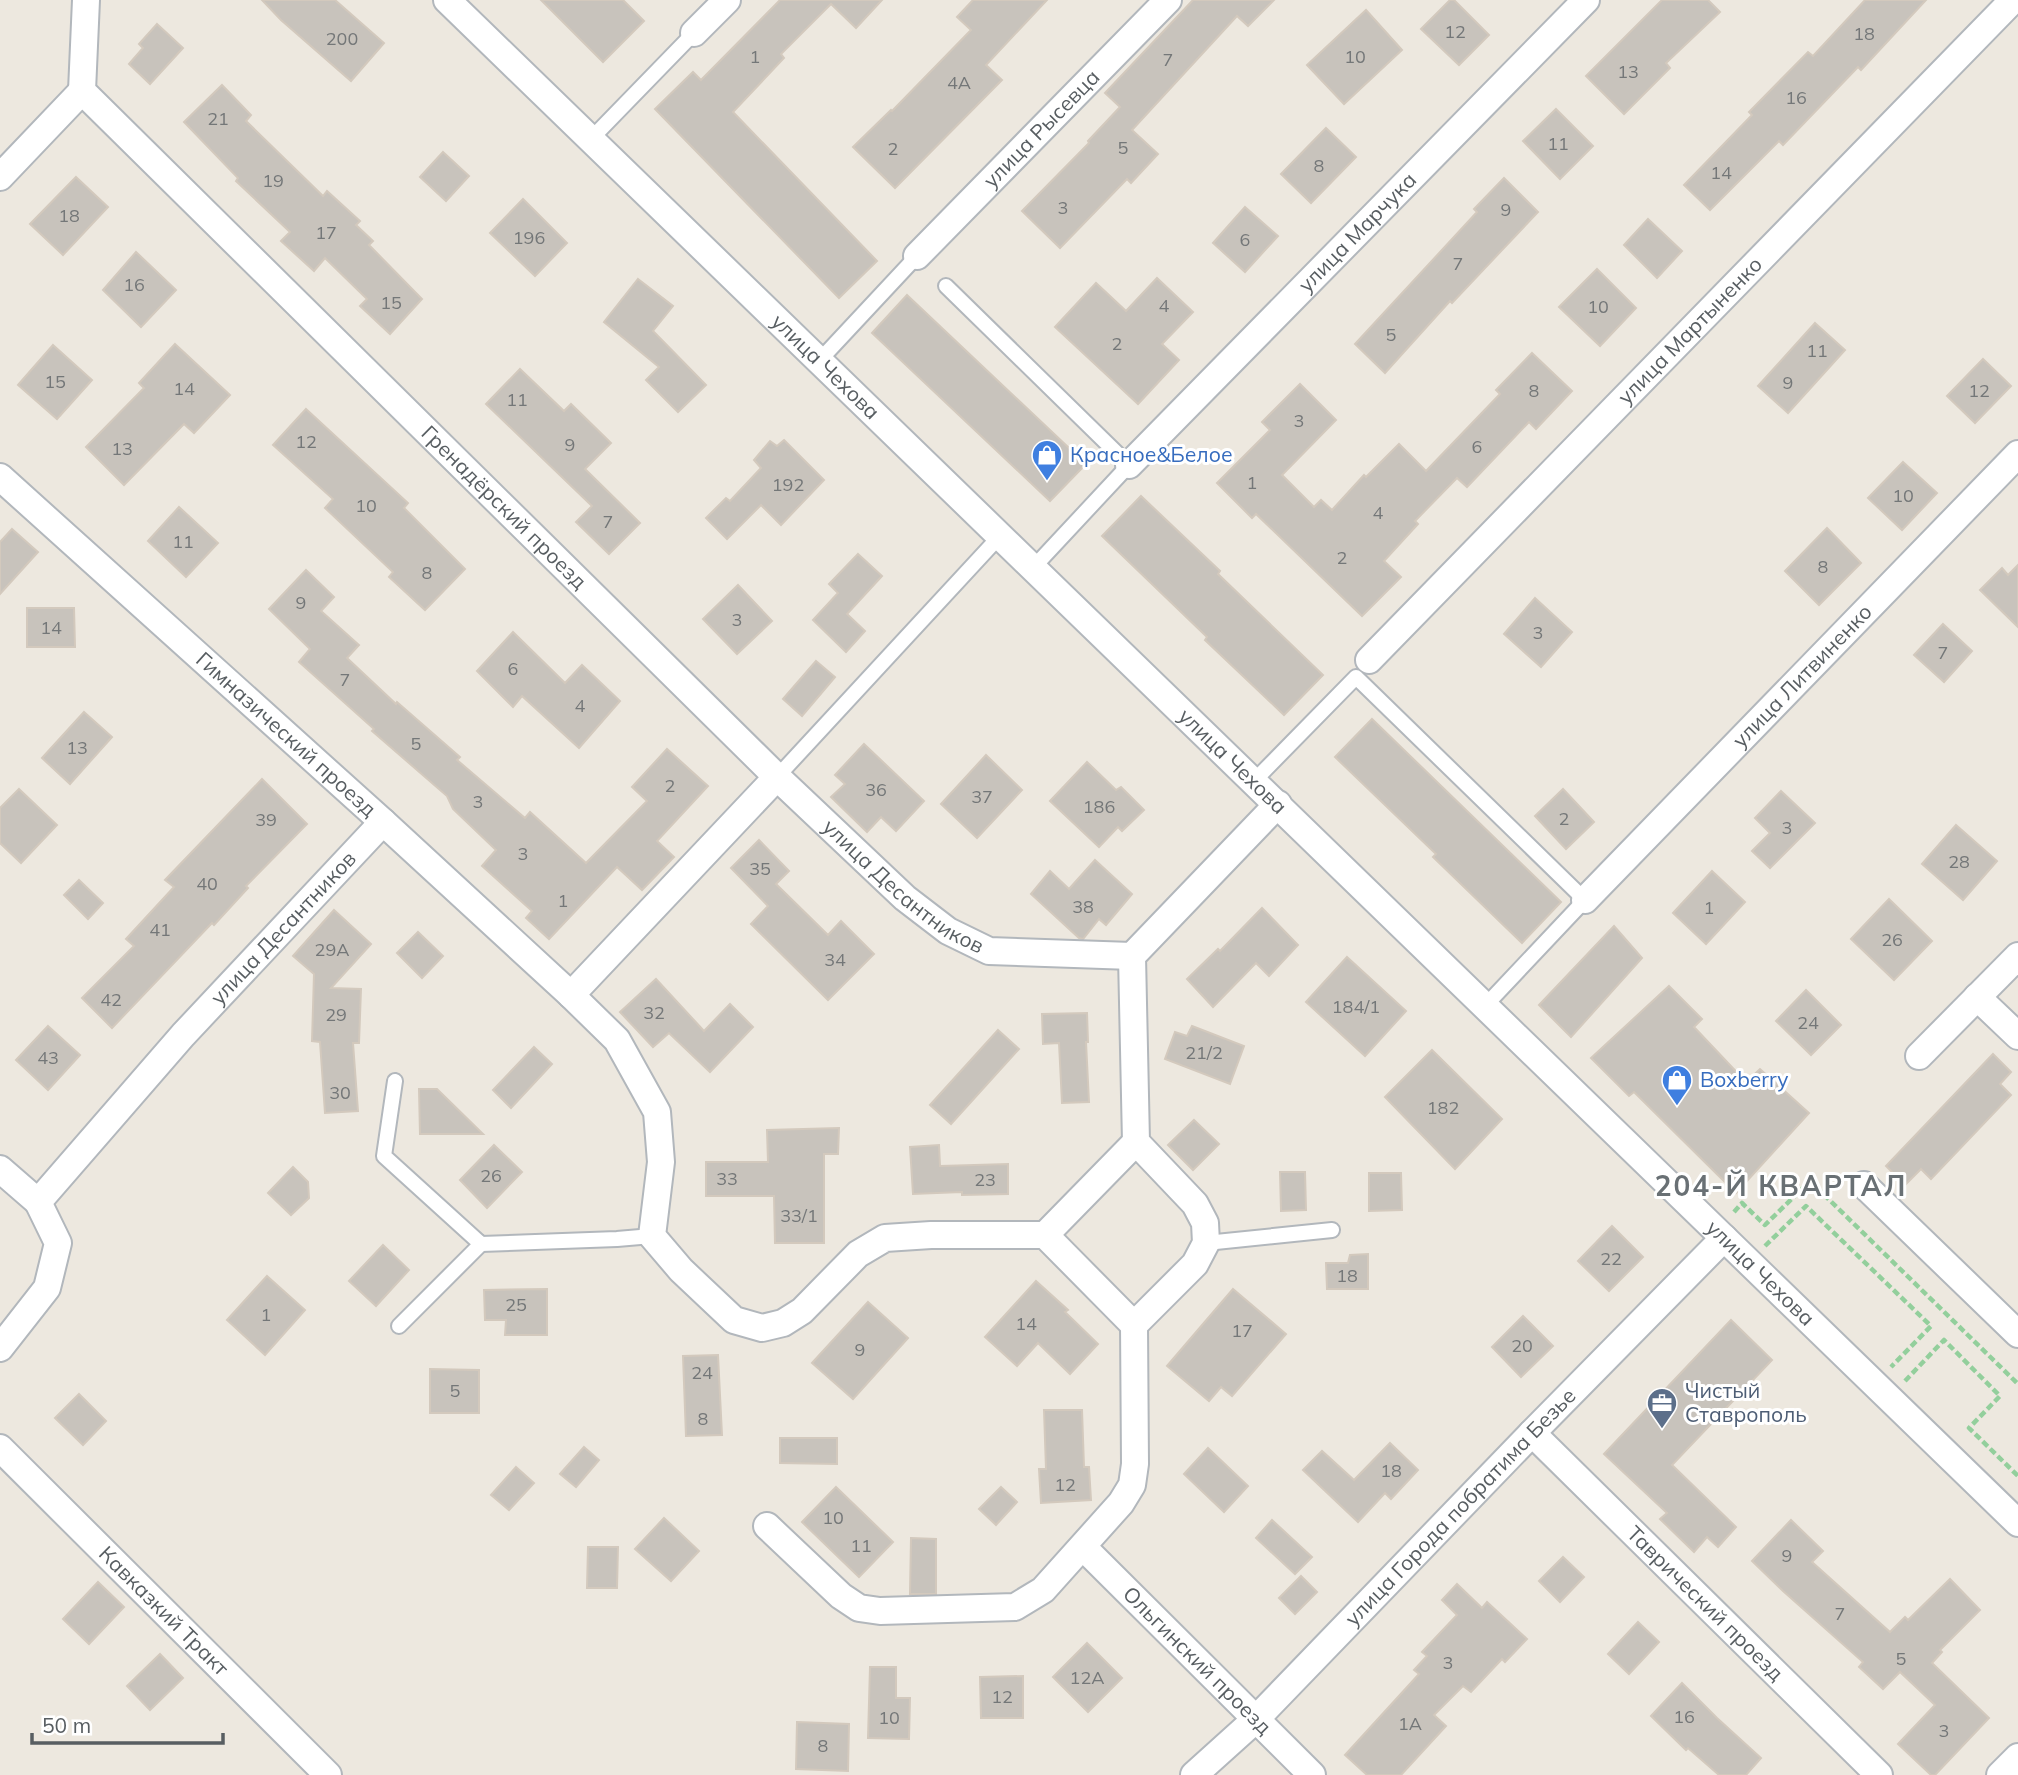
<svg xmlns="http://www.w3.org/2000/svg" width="2018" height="1775" font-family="Mulish,sans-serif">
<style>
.building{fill:#c8c3bc;stroke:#d3c9bd;stroke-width:2}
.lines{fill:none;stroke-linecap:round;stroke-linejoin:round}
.service-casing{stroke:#b2b7bc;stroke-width:18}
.minor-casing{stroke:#b2b7bc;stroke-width:30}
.path{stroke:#93cf9c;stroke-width:4.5;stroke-dasharray:7 3.5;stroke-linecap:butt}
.service{stroke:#fff;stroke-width:14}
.minor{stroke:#fff;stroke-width:26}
.labels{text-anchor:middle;stroke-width:6;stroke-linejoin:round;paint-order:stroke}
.number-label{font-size:18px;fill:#747778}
.street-label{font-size:21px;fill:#585e62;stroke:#fff}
.shop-label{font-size:21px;fill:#366cbe;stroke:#fff;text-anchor:start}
.service-label{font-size:21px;fill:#4e5e75;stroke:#fff;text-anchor:start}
.district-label{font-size:28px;font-weight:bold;letter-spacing:2px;fill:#697074;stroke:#fff}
</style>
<rect width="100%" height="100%" fill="#ede8df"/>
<g class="building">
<path d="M262,0H335L384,43L351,81L281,20Z"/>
<path d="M541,0H623L644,21L603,62Z"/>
<path d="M780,0H882L856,28L831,4L781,54L784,58L733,112L877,261L839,298L655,109L693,72L701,80Z"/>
<path d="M973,0H1047L986,65L1002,80L895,188L853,147L891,110L892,111L971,30L957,17Z"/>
<path d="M1193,0H1274L1248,26L1237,16L1132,130L1158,154L1131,183L1127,179L1060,248L1022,211L1089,143L1088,141L1120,107L1105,93Z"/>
<path d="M1450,0H1454L1489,35L1459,65L1421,29Z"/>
<path d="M1662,0H1708L1720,12L1666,63L1670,68L1624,114L1586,76Z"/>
<path d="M1865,0H1926L1861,70L1858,67L1783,145L1779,141L1710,210L1684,185L1752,115L1749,112L1808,52L1813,56Z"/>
<path d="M1366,10L1402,50L1344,104L1307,65Z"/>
<path d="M157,24L183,48L150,84L129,64L143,48L139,44Z"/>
<path d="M222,85L251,115L246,121L323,196L327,191L360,221L356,225L373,241L369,245L422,299L390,334L360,306L367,299L325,258L314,271L281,241L290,232L236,181L238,178L184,122Z"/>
<path d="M1556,109L1593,146L1560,179L1523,141Z"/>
<path d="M1326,128L1356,157L1311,203L1281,174Z"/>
<path d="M443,152L469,176L446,201L420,177Z"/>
<path d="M76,177L108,207L63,255L30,224Z"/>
<path d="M1504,178L1538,212L1452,303L1450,301L1385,373L1355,344L1477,212L1474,209Z"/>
<path d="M523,199L567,243L535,276L490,233Z"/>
<path d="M1245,207L1278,236L1245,272L1213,243Z"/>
<path d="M1648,219L1682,251L1657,278L1624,245Z"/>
<path d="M136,252L176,290L141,327L103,290Z"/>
<path d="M1597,269L1636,308L1600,346L1559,307Z"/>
<path d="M1157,278L1193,312L1162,344L1179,360L1138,404L1055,327L1096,283L1126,311Z"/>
<path d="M638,279L673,306L653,331L706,385L678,412L646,380L659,367L604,322Z"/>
<path d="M907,295L1086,464L1050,501L872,333Z"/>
<path d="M1815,323L1845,350L1788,413L1758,386Z"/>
<path d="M175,344L230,395L194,433L184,424L124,485L86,447L144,388L139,383Z"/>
<path d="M53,345L92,380L57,419L18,385Z"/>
<path d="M1532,353L1572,391L1536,429L1529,422L1467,487L1457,478L1415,521L1418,524L1384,561L1401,577L1362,616L1256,514L1252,518L1217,483L1270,430L1262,422L1300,384L1336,420L1282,475L1314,507L1321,500L1332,510L1364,475L1366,477L1399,444L1426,471L1500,394L1496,390Z"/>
<path d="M1983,359L2011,386L1975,423L1947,396Z"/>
<path d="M520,369L564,411L571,404L611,443L585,469L640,523L609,554L576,522L592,506L486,404Z"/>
<path d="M306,409L408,503L404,508L465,569L425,610L389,577L393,572L325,508L333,499L273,445Z"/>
<path d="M784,440L824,480L781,525L761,505L727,539L706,518L726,498L730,501L761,468L754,460L770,441L777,446Z"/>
<path d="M1903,462L1937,493L1902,530L1868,498Z"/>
<path d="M1141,496L1220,571L1218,574L1323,675L1284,715L1205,640L1207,637L1102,536Z"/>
<path d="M179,507L218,543L186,577L148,541Z"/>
<path d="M1827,528L1861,563L1819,605L1785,571Z"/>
<path d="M12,529L38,552L0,594V542Z"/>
<path d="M858,554L882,576L847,614L865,631L846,652L813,620L838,593L829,584Z"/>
<path d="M2018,565V627L1980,590L2002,568L2008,575Z"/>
<path d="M306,570L334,597L321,611L359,645L347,658L396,704L397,702L460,757L457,760L525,818L530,812L586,863L647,801L632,787L667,749L708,786L657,841L674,857L642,890L617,867L549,939L526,918L532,911L482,866L496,850L453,809L447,796L372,731L374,729L299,662L310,649L269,609Z"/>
<path d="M738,585L772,621L737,654L703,619Z"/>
<path d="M1535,598L1572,632L1541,667L1504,634Z"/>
<path d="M27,608H74L75,647H27Z"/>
<path d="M1943,624L1972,651L1944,682L1914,655Z"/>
<path d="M513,632L565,683L582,665L620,701L579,748L522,696L513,707L477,671Z"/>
<path d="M816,661L835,677L802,716L783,699Z"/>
<path d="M84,712L112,737L70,784L42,758Z"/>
<path d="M1372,719L1561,902L1522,943L1433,857L1436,854L1335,757Z"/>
<path d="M864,744L924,801L896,831L881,817L867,832L831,797L845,784L835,775Z"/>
<path d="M986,755L1022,790L977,838L941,804Z"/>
<path d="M1087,762L1116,790L1121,787L1144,810L1122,831L1118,827L1099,847L1050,801Z"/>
<path d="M262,779L307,824L246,886L248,888L214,925L212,923L112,1028L82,998L134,946L126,939L174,887L165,880Z"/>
<path d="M19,789L57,825L21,863L0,843V808Z"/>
<path d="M1563,789L1594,822L1566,849L1535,816Z"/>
<path d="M1781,791L1815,823L1770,868L1752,851L1770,833L1755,818Z"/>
<path d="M1956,825L1997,861L1963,900L1922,864Z"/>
<path d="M759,840L789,871L776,884L828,935L841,921L874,954L828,1000L751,924L768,906L731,868Z"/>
<path d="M1095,860L1132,894L1106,925L1099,919L1083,939L1079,938L1031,894L1050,871L1069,889Z"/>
<path d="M1712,871L1745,902L1706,944L1673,913Z"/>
<path d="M79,880L103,903L88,919L64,895Z"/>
<path d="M1889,899L1932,941L1894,980L1851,939Z"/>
<path d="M1262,908L1298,945L1269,976L1256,963L1213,1007L1187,979L1218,949L1220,951Z"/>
<path d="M334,910L371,944L331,988L361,989L359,1043H353L358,1111L325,1113L320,1042L312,1041L314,974L293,956Z"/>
<path d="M1614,926L1642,958L1571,1037L1539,1005Z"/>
<path d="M418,932L443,956L422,978L397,953Z"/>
<path d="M1347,957L1406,1011L1365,1056L1306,1002Z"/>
<path d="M656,979L704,1031L730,1004L753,1027L710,1072L669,1033L653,1047L620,1012Z"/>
<path d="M1669,986L1702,1019L1694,1027L1746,1082L1760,1069L1809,1113L1736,1193L1634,1092L1629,1096L1591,1058Z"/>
<path d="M1806,990L1841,1025L1811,1055L1776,1021Z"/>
<path d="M1087,1013L1088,1042H1086L1089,1102L1062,1103L1059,1043L1043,1044L1042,1014Z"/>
<path d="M48,1026L80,1055L48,1090L16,1060Z"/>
<path d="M1192,1026L1244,1046L1230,1084L1165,1059L1175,1032L1187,1036Z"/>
<path d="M998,1030L1019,1049L951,1124L930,1105Z"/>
<path d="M534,1047L552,1064L511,1108L493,1090Z"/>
<path d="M1432,1050L1502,1119L1455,1169L1385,1097Z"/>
<path d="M1993,1054L2011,1072L2000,1084L2011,1095L1931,1179L1921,1169L1905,1185L1886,1166Z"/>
<path d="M419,1089H437L483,1134H420Z"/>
<path d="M1194,1120L1219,1144L1193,1170L1168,1145Z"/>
<path d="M839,1128L838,1154H824V1243H775L774,1196H706V1162H768L767,1130Z"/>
<path d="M494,1145L522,1172L487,1208L460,1180Z"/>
<path d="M939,1145L940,1166L1008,1164V1194L962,1195V1192L913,1194L910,1147Z"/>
<path d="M293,1167L308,1182L309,1198L291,1215L268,1193Z"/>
<path d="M1280,1172H1305L1306,1210L1281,1211Z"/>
<path d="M1369,1173H1401L1402,1210L1369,1211Z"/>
<path d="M1612,1226L1643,1257L1609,1291L1578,1261Z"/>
<path d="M383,1245L409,1270L376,1306L349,1281Z"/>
<path d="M1368,1254V1289H1327L1326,1263H1348L1350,1255Z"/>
<path d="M267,1276L305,1310L265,1355L227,1320Z"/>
<path d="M1036,1281L1068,1310L1065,1312L1098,1344L1070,1374L1038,1343L1017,1366L985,1337Z"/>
<path d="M547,1289V1335H505L506,1320H485L484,1290Z"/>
<path d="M1233,1289L1286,1334L1232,1396L1221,1387L1209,1401L1167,1366Z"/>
<path d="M868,1302L908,1338L853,1399L812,1363Z"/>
<path d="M1523,1316L1553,1346L1521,1377L1492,1347Z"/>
<path d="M1731,1320L1772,1360L1672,1465L1736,1527L1718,1547L1707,1537L1694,1552L1660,1519L1667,1513L1604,1454Z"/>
<path d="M718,1355L722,1435L686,1436L683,1356Z"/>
<path d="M430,1369L479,1370V1413H430Z"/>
<path d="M79,1394L106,1421L83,1445L55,1418Z"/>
<path d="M1044,1410H1082L1084,1467H1089L1091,1500L1041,1503L1039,1469H1046Z"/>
<path d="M780,1438H837V1464L780,1463Z"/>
<path d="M1390,1443L1418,1470L1391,1499L1385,1493L1358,1522L1303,1470L1322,1451L1354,1480Z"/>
<path d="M584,1447L599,1460L576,1487L560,1474Z"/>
<path d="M1208,1448L1248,1486L1224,1512L1184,1474Z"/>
<path d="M516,1467L534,1483L509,1510L491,1495Z"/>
<path d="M836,1487L893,1542L859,1577L802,1522Z"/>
<path d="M1001,1487L1017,1502L996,1525L979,1509Z"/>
<path d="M664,1518L699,1551L671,1581L635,1549Z"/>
<path d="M1272,1520L1312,1557L1295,1574L1256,1538Z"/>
<path d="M1791,1520L1823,1551L1812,1562L1890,1632L1905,1617L1908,1620L1950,1579L1980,1610L1940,1650L1942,1652L1932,1663L1989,1718L1935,1775H1931L1898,1744L1935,1705L1900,1672L1883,1689L1859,1667L1863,1662L1783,1591L1752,1561Z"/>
<path d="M911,1538L936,1539V1594H910Z"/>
<path d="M588,1547H618L617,1588H587Z"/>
<path d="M1563,1557L1584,1577L1560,1602L1539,1581Z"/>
<path d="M1301,1576L1317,1592L1295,1614L1279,1598Z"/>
<path d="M98,1582L124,1607L89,1644L63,1619Z"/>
<path d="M1457,1584L1482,1608L1487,1602L1527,1639L1505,1662L1502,1659L1471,1692L1463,1686L1434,1715L1446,1726L1401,1775H1367L1345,1755L1419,1674L1414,1670L1427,1656L1422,1652L1457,1615L1442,1600Z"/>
<path d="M1638,1622L1659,1642L1629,1674L1608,1654Z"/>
<path d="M1087,1643L1122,1678L1088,1712L1053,1677Z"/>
<path d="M160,1654L183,1678L150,1710L127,1686Z"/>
<path d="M870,1667H896V1698H910L909,1739L868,1738Z"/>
<path d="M1023,1676V1718H981L980,1677Z"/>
<path d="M1682,1683L1717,1718L1761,1758L1746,1775H1719L1688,1748L1686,1750L1651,1716Z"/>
<path d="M797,1722L849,1724L848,1771L796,1769Z"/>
</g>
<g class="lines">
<g class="service-casing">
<g id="service">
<path d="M591,139L694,33"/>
<path d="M946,286L1129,465L1032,569"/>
<path d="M819,361L917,256"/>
<path d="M777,777L999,537"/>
<path d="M1254,781L1356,677L1585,900L1485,1006"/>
<path d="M395,1081L384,1156L481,1244L617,1239L652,1236"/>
<path d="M1206,1243L1332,1230"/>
<path d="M399,1326L481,1244"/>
</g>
</g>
<g class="minor-casing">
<g id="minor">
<path id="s1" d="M86,0L82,91L777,777L571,995"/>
<path id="s2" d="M447,0L2018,1523"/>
<path d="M694,33L727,0"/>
<path d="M0,177L82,91"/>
<path id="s3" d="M917,256L1168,0"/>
<path id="s4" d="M1129,465L1586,0"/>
<path id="s5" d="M0,477L383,822L571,995L617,1040L657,1112L661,1162L652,1236L681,1270L734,1320L762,1328L783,1323L802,1311L858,1254L885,1238L931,1235H1045L1136,1142"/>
<path id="s6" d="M1369,660L2013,0"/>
<path id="s7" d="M777,777L905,898L948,931L989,951L1132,956"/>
<path id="s8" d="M1585,900L2018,454"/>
<path d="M1977,997L2018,1036"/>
<path d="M1919,1056L2018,956"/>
<path d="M0,1169L38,1202"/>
<path d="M1864,1185L2018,1334"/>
<path d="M1045,1235L1134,1325"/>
<path id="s9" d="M0,1348L47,1288L58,1243L38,1202L183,1035L383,822"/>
<path id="s10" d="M1532,1433L1879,1775"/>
<path id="s11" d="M0,1448L328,1775"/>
<path d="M767,1526L841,1596L859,1608L880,1611L1015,1607L1043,1590L1121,1503L1132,1485L1135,1464L1134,1325L1195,1264L1206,1243L1205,1223L1195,1204L1136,1142L1132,956L1278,804"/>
<path id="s12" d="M1083,1547L1312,1775"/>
<path id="s13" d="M1194,1775L1255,1720L1532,1433L1724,1238"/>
<path d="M2000,1775L2018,1757"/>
</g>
</g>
<g class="path">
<path d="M1734,1212L1742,1203L1765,1225L1810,1181L2018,1384"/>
<path d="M1765,1246L1806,1206L1931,1326L1891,1367"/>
<path d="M1905,1381L1944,1340L2000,1396L1969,1428L2018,1476"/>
</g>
<use href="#service" class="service"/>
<use href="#minor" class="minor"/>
</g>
<defs>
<g id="shop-pin" transform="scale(1.575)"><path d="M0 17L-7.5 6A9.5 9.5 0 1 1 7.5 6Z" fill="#3f7fe0" stroke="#fff"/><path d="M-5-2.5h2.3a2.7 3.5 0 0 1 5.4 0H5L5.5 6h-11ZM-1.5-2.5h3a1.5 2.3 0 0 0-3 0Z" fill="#fff"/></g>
<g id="office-pin" transform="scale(1.575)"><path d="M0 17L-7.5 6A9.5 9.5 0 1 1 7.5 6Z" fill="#5c6f8a" stroke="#fff"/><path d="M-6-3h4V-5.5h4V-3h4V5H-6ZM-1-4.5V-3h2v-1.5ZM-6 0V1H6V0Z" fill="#fff"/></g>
</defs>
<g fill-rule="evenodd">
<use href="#shop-pin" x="1047" y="455"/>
<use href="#shop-pin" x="1677" y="1080"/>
<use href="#office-pin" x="1662" y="1403"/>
</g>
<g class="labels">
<g class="number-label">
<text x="1455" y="38">12</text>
<text x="1864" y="40">18</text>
<text x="342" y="45">200</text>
<text x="755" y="63">1</text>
<text x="1355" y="63">10</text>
<text x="1168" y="66">7</text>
<text x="1628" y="78">13</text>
<text x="959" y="89">4А</text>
<text x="1796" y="104">16</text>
<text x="218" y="125">21</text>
<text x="1558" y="150">11</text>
<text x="1123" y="154">5</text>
<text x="893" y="155">2</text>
<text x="1319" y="172">8</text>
<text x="1721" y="179">14</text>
<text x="273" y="187">19</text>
<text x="1063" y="214">3</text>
<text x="1506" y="216">9</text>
<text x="69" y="222">18</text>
<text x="326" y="239">17</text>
<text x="529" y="244">196</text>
<text x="1245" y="246">6</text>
<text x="1458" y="270">7</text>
<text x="134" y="291">16</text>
<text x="391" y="309">15</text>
<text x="1164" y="312">4</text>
<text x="1598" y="313">10</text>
<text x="1391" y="341">5</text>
<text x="1117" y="350">2</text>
<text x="1817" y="357">11</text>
<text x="55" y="388">15</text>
<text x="1788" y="389">9</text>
<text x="184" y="395">14</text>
<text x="1534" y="397">8</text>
<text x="1979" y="397">12</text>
<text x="517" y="406">11</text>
<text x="1299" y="427">3</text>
<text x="306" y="448">12</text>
<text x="570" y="451">9</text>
<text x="1477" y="453">6</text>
<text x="122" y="455">13</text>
<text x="1252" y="489">1</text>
<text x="788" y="491">192</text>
<text x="1903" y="502">10</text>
<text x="366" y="512">10</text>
<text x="1378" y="519">4</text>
<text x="608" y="528">7</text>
<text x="183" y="548">11</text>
<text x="1342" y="564">2</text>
<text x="1823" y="573">8</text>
<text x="427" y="579">8</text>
<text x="301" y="609">9</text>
<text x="737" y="626">3</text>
<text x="51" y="634">14</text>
<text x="1538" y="639">3</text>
<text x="1943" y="659">7</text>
<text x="513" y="675">6</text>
<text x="345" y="686">7</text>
<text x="580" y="712">4</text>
<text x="416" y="750">5</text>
<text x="77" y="754">13</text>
<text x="670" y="792">2</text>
<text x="876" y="796">36</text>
<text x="982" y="803">37</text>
<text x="478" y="808">3</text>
<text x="1099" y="813">186</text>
<text x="1564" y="825">2</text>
<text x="266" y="826">39</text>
<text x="1787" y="834">3</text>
<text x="523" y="860">3</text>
<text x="1959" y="868">28</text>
<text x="760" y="875">35</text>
<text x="207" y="890">40</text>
<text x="563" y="907">1</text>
<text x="1083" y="913">38</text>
<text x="1709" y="914">1</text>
<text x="160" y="936">41</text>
<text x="1892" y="946">26</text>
<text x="332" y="956">29А</text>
<text x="835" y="966">34</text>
<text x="111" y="1006">42</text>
<text x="1356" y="1013">184/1</text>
<text x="654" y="1019">32</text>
<text x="336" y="1021">29</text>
<text x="1808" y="1029">24</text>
<text x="1204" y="1059">21/2</text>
<text x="48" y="1064">43</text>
<text x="340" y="1099">30</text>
<text x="1443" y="1114">182</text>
<text x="491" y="1182">26</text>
<text x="727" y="1185">33</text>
<text x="985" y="1186">23</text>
<text x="799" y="1222">33/1</text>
<text x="1611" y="1265">22</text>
<text x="1347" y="1282">18</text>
<text x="516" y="1311">25</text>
<text x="266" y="1321">1</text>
<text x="1026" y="1330">14</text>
<text x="1242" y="1337">17</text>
<text x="1522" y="1352">20</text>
<text x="860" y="1356">9</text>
<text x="702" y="1379">24</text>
<text x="455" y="1397">5</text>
<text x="703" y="1425">8</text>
<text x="1391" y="1477">18</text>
<text x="1065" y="1491">12</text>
<text x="833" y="1524">10</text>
<text x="861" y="1552">11</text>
<text x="1787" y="1562">9</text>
<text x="1840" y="1620">7</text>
<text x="1901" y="1665">5</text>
<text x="1448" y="1669">3</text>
<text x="1087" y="1684">12А</text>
<text x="1002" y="1703">12</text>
<text x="1684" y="1723">16</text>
<text x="889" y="1724">10</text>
<text x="1410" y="1730">1А</text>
<text x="1944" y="1737">3</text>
<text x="823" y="1752">8</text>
</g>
<g class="street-label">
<text dy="7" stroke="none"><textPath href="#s3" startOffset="178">улица Рысевца</textPath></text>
<text dy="7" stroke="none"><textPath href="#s4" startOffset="326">улица Марчука</textPath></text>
<text dy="7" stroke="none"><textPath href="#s6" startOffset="460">улица Мартыненко</textPath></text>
<text dy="7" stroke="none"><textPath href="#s2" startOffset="527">улица Чехова</textPath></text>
<text dy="7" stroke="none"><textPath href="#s1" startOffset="684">Гренадёрский проезд</textPath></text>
<text dy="7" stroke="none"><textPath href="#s8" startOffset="312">улица Литвиненко</textPath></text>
<text dy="7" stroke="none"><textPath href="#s5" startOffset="385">Гимназический проезд</textPath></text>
<text dy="7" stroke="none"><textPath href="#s2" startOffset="1094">улица Чехова</textPath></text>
<text dy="7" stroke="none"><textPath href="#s7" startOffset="168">улица Десантников</textPath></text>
<text dy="7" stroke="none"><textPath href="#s9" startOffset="536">улица Десантников</textPath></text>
<text dy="7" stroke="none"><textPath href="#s2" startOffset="1829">улица Чехова</textPath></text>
<text dy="7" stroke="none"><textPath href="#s13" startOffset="378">улица Города побратима Безье</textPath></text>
<text dy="7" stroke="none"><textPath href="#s10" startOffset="243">Таврический проезд</textPath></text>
<text dy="7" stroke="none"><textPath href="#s11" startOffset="231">Кавказкий Тракт</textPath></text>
<text dy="7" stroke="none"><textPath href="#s12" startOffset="161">Ольгинский проезд</textPath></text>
</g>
<g class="shop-label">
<text x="1070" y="462">Красное&amp;Белое</text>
<text x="1700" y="1087">Boxberry</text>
</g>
<g class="service-label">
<text x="1685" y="1398">Чистый<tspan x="1685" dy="24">Ставрополь</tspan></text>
</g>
<g class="district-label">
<text x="1781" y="1196">204-Й КВАРТАЛ</text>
</g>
</g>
<path d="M32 1733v10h191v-10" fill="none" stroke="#585e62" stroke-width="3.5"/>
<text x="42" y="1733" font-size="21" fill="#585e62" stroke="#ffffff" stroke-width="5" paint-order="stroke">50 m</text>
</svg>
